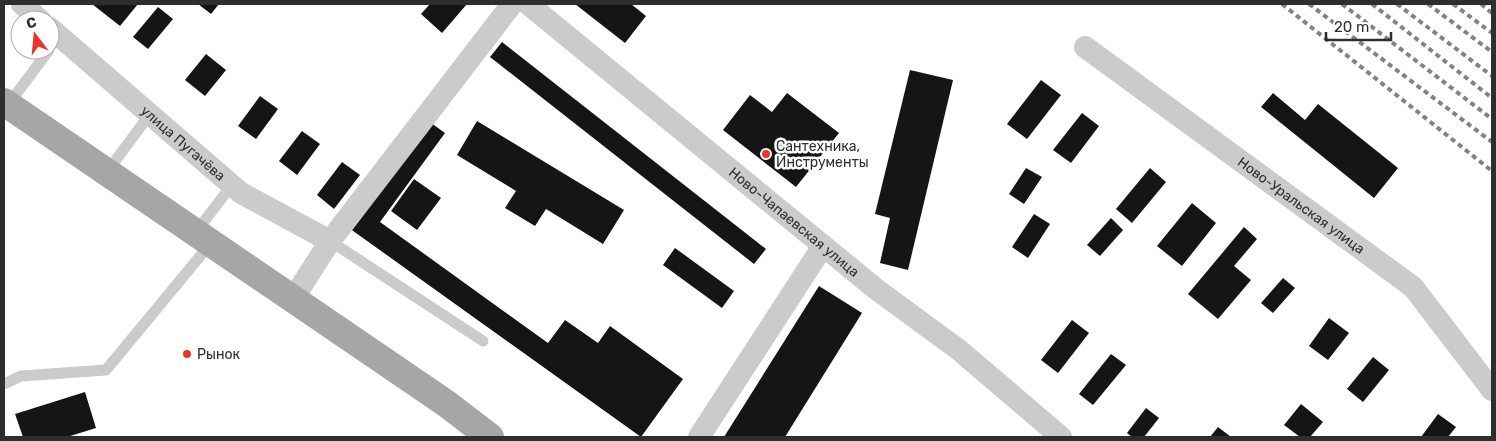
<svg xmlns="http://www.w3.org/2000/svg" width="1496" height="441" font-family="Rubik,sans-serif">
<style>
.building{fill:#151515}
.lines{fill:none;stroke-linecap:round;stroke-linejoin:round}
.lane{stroke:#cbcbcb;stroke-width:11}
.street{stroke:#cbcbcb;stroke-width:22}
.primary{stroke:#a6a6a6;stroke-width:28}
.rail{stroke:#838383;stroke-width:4;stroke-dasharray:5 4;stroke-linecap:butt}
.poi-dot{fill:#e9332b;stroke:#fff;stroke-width:2}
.labels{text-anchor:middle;stroke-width:5;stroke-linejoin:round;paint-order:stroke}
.street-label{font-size:14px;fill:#2e2e2e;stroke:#fff}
.poi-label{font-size:14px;fill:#2e2e2e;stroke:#fff;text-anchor:start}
</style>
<rect width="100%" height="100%" fill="#fff"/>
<g class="building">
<path d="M92,4H138L120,26Z"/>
<path d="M198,4H219L211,14Z"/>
<path d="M430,4H467L442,33L421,14Z"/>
<path d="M575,4H631L646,16L625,43Z"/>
<path d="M158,7L173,19L148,49L133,37Z"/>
<path d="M502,42L766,249L754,264L490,57Z"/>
<path d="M206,54L226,70L205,96L185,80Z"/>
<path d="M910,70L953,80L908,270L880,263L890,218L875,214Z"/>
<path d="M1041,80L1061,95L1027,139L1007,124Z"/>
<path d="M787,93L839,133L796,187L723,130L750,95L772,112Z"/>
<path d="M1273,93L1305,120L1318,104L1398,168L1374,198L1261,107Z"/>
<path d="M260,96L278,109L256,139L238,126Z"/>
<path d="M1082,113L1099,126L1071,163L1053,150Z"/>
<path d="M427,120L445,133L380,222L548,343L565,320L598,343L610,326L683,379L641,437L349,228Z"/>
<path d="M477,121L624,210L603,244L546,209L535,226L505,208L516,191L457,155Z"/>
<path d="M302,131L320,144L297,175L279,161Z"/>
<path d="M342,162L360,175L334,209L317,195Z"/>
<path d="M1026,168L1042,177L1024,204L1009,194Z"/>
<path d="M1150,168L1166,182L1132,223L1116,209Z"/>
<path d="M414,179L441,198L417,230L391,211Z"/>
<path d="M1192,203L1216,223L1182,266L1157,246Z"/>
<path d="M1034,214L1050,224L1028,258L1012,247Z"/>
<path d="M1111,218L1123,230L1100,256L1087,245Z"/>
<path d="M1244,227L1257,239L1234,266L1251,280L1218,319L1188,294Z"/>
<path d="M675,248L734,291L722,308L663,265Z"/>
<path d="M1283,278L1295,288L1273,313L1261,303Z"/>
<path d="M819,286L862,313L785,437H724Z"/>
<path d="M1329,318L1349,333L1328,360L1309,346Z"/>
<path d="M1072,320L1089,333L1058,373L1041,360Z"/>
<path d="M1111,354L1126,365L1093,405L1079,394Z"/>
<path d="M1373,357L1389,370L1363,402L1347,389Z"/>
<path d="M85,392L96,428L67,437H23L15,414Z"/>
<path d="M1301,404L1323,422L1310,437H1300L1284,425Z"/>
<path d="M1146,408L1159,418L1144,437H1132L1127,433Z"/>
<path d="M1438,414L1456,427L1448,437H1421Z"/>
<path d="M1218,427L1231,437H1210Z"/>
</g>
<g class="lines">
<g class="lane">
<path d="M8,105L49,50"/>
<path d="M107,172L150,114"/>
<path d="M195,233L232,185"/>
<path d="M330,241L483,341"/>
<path d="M4,384L21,376L106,370L211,243"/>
</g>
<g class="street">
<path d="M22,4L40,20"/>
<path id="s1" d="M528,4L876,289L959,350L1061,437"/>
<path id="s2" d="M50,28L241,193L330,241"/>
<path id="s3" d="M1085,47L1413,287L1492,390"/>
<path d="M293,299L330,241L512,4"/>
<path d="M699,437L823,246"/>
</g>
<path class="primary" d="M4,102L447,404L490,437"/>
<g class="rail">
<path d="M1282,4L1492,171"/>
<path d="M1309,4L1492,142"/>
<path d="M1342,4L1492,119"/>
<path d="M1372,4L1492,98"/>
<path d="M1397,4L1492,76"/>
<path d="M1428,4L1492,52"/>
<path d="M1453,4L1492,33"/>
<path d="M1481,4L1492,13"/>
</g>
</g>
<g class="poi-dot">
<circle cx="766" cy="154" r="5"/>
<circle cx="187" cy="354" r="5"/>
</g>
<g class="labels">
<g class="street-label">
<text dy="5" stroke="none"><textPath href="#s2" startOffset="176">улица Пугачёва</textPath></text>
<text dy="5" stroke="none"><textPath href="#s3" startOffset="268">Ново-Уральская улица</textPath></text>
<text dy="5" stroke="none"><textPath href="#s1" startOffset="344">Ново-Чапаевская улица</textPath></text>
</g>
<g class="poi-label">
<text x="776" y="151">Сантехника,<tspan x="776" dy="16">Инструменты</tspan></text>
<text x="197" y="359">Рынок</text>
</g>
</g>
<rect width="1496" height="441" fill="none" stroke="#2e2e2e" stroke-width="10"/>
<g transform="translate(35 35) rotate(344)"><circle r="24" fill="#ffffff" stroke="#ababab"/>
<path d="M0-4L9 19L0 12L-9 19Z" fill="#e9332b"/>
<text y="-8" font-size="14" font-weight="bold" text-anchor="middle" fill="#2e2e2e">С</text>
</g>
<path d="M1326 32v8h65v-8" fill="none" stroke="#2e2e2e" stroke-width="2.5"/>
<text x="1334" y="32" font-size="15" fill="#2e2e2e" stroke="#ffffff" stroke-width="4" paint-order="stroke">20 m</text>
</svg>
